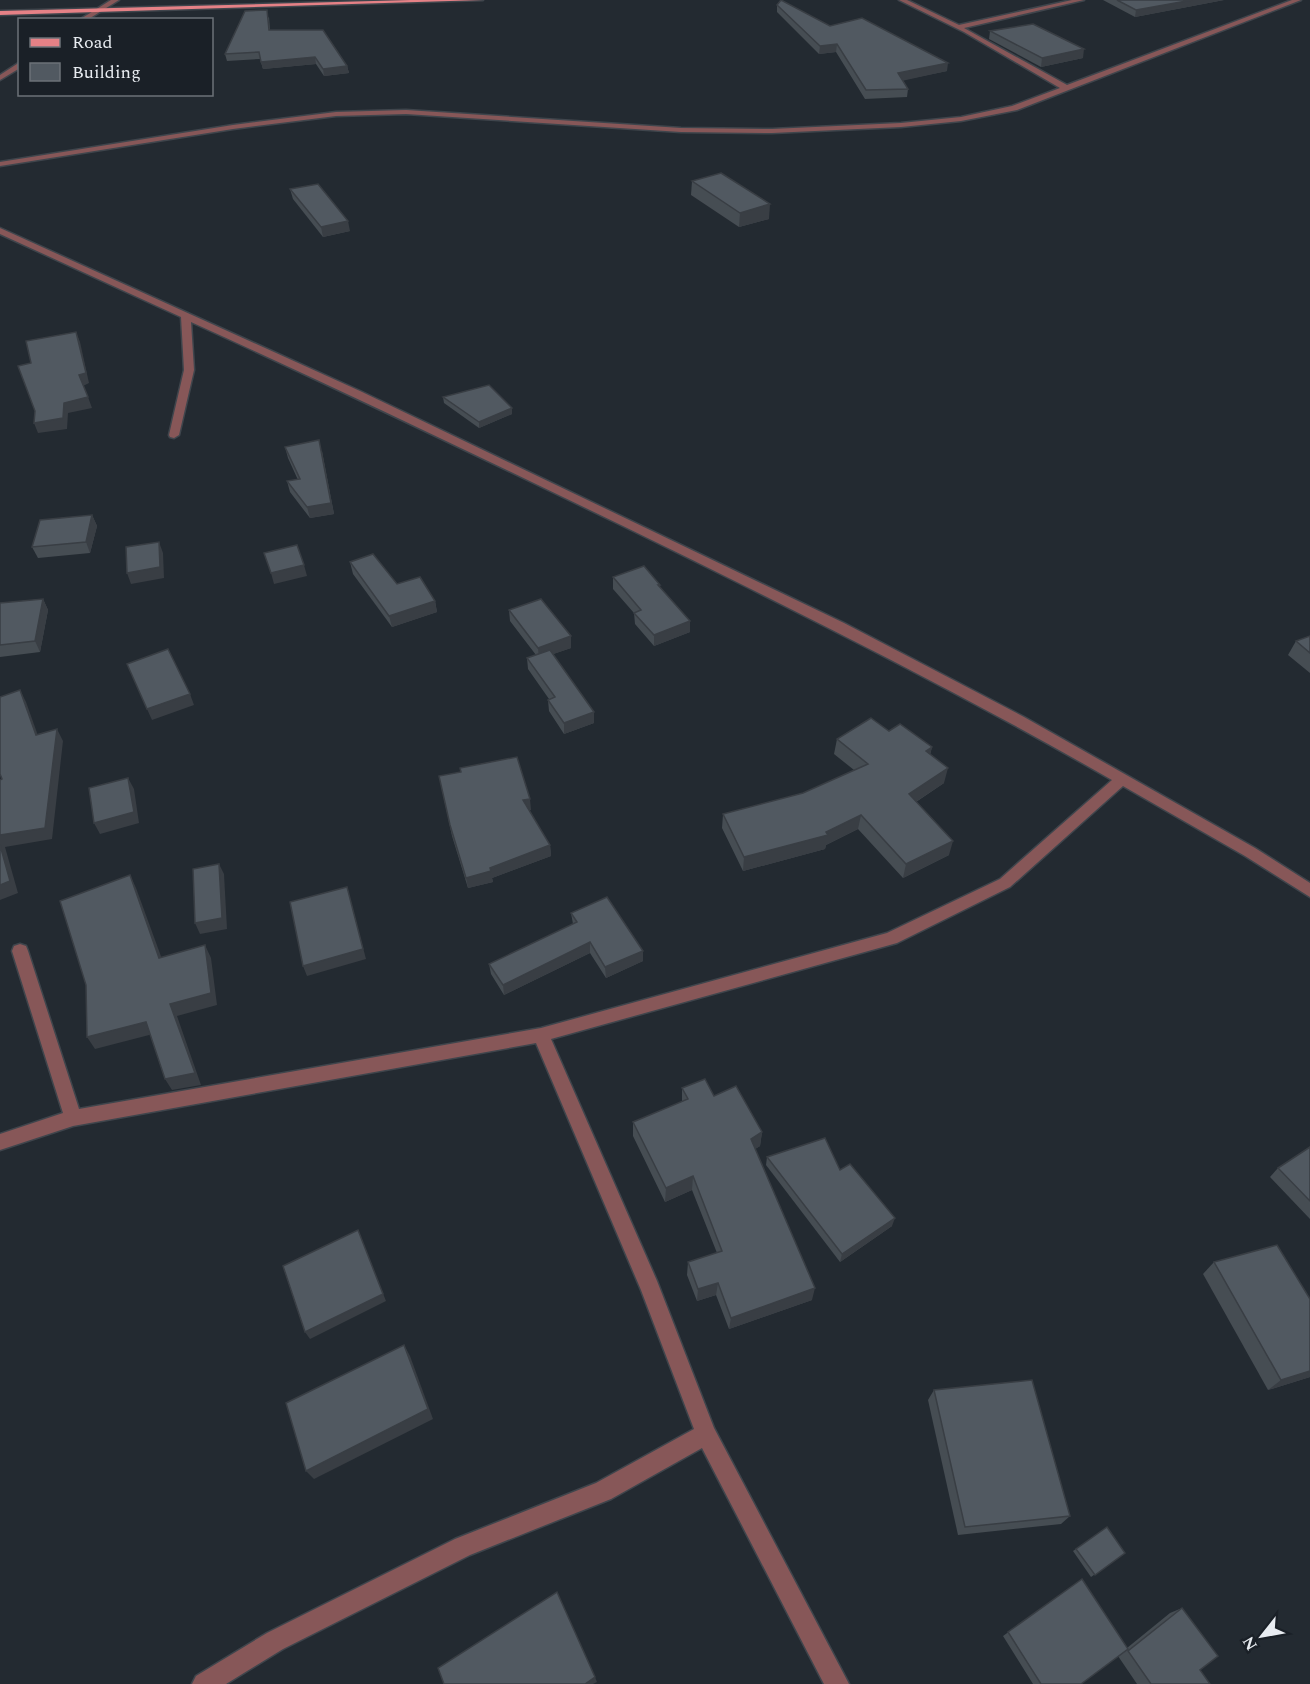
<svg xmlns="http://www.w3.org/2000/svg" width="1310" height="1684" font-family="Spectral,serif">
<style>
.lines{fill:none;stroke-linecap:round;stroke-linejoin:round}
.minor-casing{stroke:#3f454c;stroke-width:3}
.major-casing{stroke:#3f454c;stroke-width:3}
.minor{fill:#875758;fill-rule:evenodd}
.major{fill:#e58186;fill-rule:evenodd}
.wall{fill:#464d53}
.shaded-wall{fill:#393e44}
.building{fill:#515961;stroke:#393e44;stroke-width:1.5}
</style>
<rect width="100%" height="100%" fill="#232a31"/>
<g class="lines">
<g class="minor-casing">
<g id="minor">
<path d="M111,0H119L87,20H79Z"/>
<path d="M899,0H907L959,25L1072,0H1084L964,28L1067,85L1292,0H1301L1017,110L961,121L901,127L772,133L681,132L406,114L336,116L233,129L0,166V162L233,125L336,112L406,110L681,128L772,129L901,123L961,117L1012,106L1060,88L964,32Z"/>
<path d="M20,62V68L0,80V75Z"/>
<path d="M0,228L360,391L844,623L1024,717L1255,848L1310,883V897L1245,856L1123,786L1010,887L897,943L551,1039L657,1281L714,1428L849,1684H824L702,1448L611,1499L470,1555L283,1649L226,1684H192L196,1676L267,1633L455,1539L596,1483L694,1429L641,1290L536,1043L73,1126L0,1150V1134L63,1113L12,951L14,946L20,944L26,946L28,951L79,1109L541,1028L887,933L1000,879L1112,780C952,688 787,606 621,525C478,456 335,387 191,322L194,370L179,435L174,438L170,437L169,435L184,370L181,317L0,234Z"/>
</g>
</g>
<g class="major-casing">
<path id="major" d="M410,0H483L0,15V11Z"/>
</g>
<use href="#minor" class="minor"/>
<use href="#major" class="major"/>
</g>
<g class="wall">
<path d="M1103,0H1224L1135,17Z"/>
<path d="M777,5L830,26L947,71L903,80L908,89L907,97L865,99L836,52L819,54L777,12Z"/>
<path d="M269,17L270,30L347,66L349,73L324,76L316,64L263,69L260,59L227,61L225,54Z"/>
<path d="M990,31L1083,58L1041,67L989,39Z"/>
<path d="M692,181L769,219L739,227L691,195Z"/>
<path d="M290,189L350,231L323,237L293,199Z"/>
<path d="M443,397L512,408V414L479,428L444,403Z"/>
<path d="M285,447L322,451L334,514L310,518L290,492L287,481L298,480L288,458Z"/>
<path d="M92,515L97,526L90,553L38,558L32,547Z"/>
<path d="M350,562L435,601L437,612L392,627L353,574Z"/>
<path d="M613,577L660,585V588L690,632L654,646L635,624L634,613L613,589Z"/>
<path d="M43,599L48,610L40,652L0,657V603Z"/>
<path d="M509,610L571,636V648L553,654L594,723L564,734L549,711L548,700L549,699L528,669L527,658L536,655L510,621Z"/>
<path d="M1310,636V673L1288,655L1296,641Z"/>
<path d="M889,731L932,747L930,755L944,783L916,802L949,855L903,878L858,829L826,845L825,849L743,871L722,828L723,814L803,793L854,770L834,754L837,739Z"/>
<path d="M439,776L531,810H529L550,845L551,856L492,878L493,882L468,888L452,836Z"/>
<path d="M571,913L643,961L606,978L590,953L504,995L491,974L489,964L573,924Z"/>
<path d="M682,1088L714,1096L762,1132L760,1146L755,1149L812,1300L729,1329L716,1295L697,1301L687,1275L688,1262L717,1253L692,1190L665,1202L633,1136V1122L682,1102Z"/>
<path d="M1310,1147V1219L1270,1177L1278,1168Z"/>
<path d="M767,1157L840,1170L892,1226L840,1262L766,1165Z"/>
<path d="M1214,1262L1310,1377L1268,1390L1203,1274Z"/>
<path d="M934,1390L1070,1516L1061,1524L958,1535L928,1400Z"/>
<path d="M1107,1527L1125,1553L1091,1577L1073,1551Z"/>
<path d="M1082,1579L1127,1648L1170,1613L1182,1608L1200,1670L1210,1684H1137L1118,1656L1081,1684H1033L1003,1636Z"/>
</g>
<g class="shaded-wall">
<path d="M1192,0H1224L1135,17L1136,10Z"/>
<path d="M837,44L836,52L819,54L820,46Z"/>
<path d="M1084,49L1083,58L1041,67L1042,58Z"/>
<path d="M315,57L316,64L263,69L261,62Z"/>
<path d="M948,63L947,71L897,82L898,73Z"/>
<path d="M347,66L349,73L324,76L323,69Z"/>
<path d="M770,204L769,219L739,227L740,213Z"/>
<path d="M348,221L350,231L323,237L321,227Z"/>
<path d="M76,332L80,342L89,383L83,386L79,375Z"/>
<path d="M88,397L92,408L68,413L67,429L38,433L34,423L64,403Z"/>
<path d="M512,408V414L479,428V422Z"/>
<path d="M319,440L334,514L310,518L307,507Z"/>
<path d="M92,515L97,526L90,553L86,542Z"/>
<path d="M159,542L163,553L164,578L131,584L127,573Z"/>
<path d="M304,565L307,576L274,584L271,573Z"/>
<path d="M43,599L48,610L40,652L35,641Z"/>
<path d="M435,601L437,612L392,627L389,616Z"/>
<path d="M690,621V632L654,646V635Z"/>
<path d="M571,636V648L539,659L538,648Z"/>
<path d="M20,690L26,702L42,747L36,735Z"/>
<path d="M190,694L194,705L152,720L147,709Z"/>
<path d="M594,712V723L564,734V723Z"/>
<path d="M57,729L63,741L52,839L5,847L18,893L0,900V835Z"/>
<path d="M932,747L928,762L926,751Z"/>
<path d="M948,768L944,783L905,809L909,794Z"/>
<path d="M128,778L134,789L139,823L100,834L94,823Z"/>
<path d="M530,799L531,810L525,811L523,800Z"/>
<path d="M861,815L858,829L826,845L825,849L743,871L744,857L826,832Z"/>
<path d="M953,841L949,855L903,878L906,864Z"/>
<path d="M550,845L551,856L492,878L493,882L468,888L466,878Z"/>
<path d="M219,864L224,874L227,929L200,934L195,923Z"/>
<path d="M130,875L136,888L166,970L159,958Z"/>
<path d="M347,887L366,959L307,976L303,966Z"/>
<path d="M590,942V953L504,995L503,985Z"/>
<path d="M205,945L211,958L217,1005L177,1016L201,1085L172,1090L165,1079L170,1004Z"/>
<path d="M643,951V961L606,978L605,967Z"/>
<path d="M146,1022L153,1034L95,1049L87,1037Z"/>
<path d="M762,1132L760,1146L749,1153L751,1139Z"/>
<path d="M693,1176L692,1190L665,1202L666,1188Z"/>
<path d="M895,1218L892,1226L840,1262L842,1254Z"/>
<path d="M358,1230L386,1301L310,1339L305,1332Z"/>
<path d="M718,1283L716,1295L697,1301L698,1289Z"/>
<path d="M815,1288L812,1300L729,1329L731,1318Z"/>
<path d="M404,1345L410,1356L433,1419L314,1479L306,1471Z"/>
<path d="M1310,1371V1377L1268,1390L1281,1380Z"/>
<path d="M595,1677L597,1682L593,1684H585Z"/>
</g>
<g class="building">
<path d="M781,0L830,26L862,18L948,63L898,73L908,89L866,90L837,44L820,46L777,5Z"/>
<path d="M1117,0H1192L1136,10Z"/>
<path d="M267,10L269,30H323L347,66L323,69L315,57L261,62L259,52L225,54L245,11Z"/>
<path d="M1033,24L1084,49L1042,58L990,31Z"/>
<path d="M721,173L770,204L740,213L692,181Z"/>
<path d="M318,184L348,221L321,227L290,189Z"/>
<path d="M76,332L86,373L79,375L88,397L64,403L63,418L34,423L35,411L18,366L31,363L26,341Z"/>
<path d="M489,385L512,408L479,422L443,397Z"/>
<path d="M319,440L331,503L307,507L287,481L300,479L285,447Z"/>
<path d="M92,515L86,542L32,547L40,520Z"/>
<path d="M159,542L160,567L127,573L126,547Z"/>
<path d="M297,545L304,565L271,573L264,553Z"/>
<path d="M373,554L397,584L420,577L435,601L389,616L350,562Z"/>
<path d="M644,566L660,585H658L690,621L654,635L634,613L641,610L613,577Z"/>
<path d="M43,599L35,641L0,645V603Z"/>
<path d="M541,599L571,636L538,648L509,610Z"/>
<path d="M1310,636V653L1296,641Z"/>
<path d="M168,649L190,694L147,709L127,664Z"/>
<path d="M550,650L594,712L564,723L548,700L555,697L527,658Z"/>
<path d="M20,690L36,735L57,729L45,828L0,835V780L2,779L0,774V697Z"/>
<path d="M871,718L889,731L900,724L932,747L926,751L948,768L909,794L953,841L906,864L861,815L826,832L828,835L744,857L723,814L803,793L868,764L837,739Z"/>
<path d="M517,757L530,799L523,800L550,845L490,868L491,871L466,878L450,825L439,776L461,772L460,768Z"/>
<path d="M128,778L134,812L94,823L89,788Z"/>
<path d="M0,845L10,881L0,885Z"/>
<path d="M219,864L222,918L195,923L193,869Z"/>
<path d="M130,875L159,958L205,945L211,993L170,1004L195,1073L165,1079L146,1022L87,1037L86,985L60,901Z"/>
<path d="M347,887L363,949L303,966L290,902Z"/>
<path d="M607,897L643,951L605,967L590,942L503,985L489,964L577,922L571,913Z"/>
<path d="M705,1079L714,1096L736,1086L762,1132L751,1139L815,1288L731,1318L718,1283L698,1289L688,1262L722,1251L693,1176L666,1188L633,1122L688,1099L682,1088Z"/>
<path d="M825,1138L840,1170L850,1164L895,1218L842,1254L767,1157Z"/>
<path d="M1310,1147V1201L1278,1168Z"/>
<path d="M358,1230L383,1294L305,1332L283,1266Z"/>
<path d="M1277,1245L1310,1299V1371L1281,1380L1214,1262Z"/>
<path d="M404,1345L428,1409L306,1471L286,1403Z"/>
<path d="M1032,1380L1070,1516L965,1527L934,1390Z"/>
<path d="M1107,1527L1125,1553L1095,1575L1076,1549Z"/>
<path d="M1082,1579L1128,1649L1081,1684H1041L1008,1632Z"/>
<path d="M557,1592L595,1677L585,1684H444L438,1668Z"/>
<path d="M1182,1608L1218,1656L1200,1670L1210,1684H1151L1128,1651Z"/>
</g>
<rect x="18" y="18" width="195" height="78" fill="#1a2027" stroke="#6c7278" stroke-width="1.5"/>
<rect x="30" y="38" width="30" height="9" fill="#e58186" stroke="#6c7278" stroke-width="1.5"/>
<text x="72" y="48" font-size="18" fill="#e8ecf1">Road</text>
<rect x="30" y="63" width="30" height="18" fill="#515961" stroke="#6c7278" stroke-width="1.5"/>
<text x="72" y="78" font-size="18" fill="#e8ecf1">Building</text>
<g transform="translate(1262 1636) rotate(239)" stroke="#1a2027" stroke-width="4.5" paint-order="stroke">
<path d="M0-4.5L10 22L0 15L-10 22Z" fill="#e8ecf1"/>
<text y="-9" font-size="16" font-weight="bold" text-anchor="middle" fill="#e8ecf1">N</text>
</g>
</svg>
